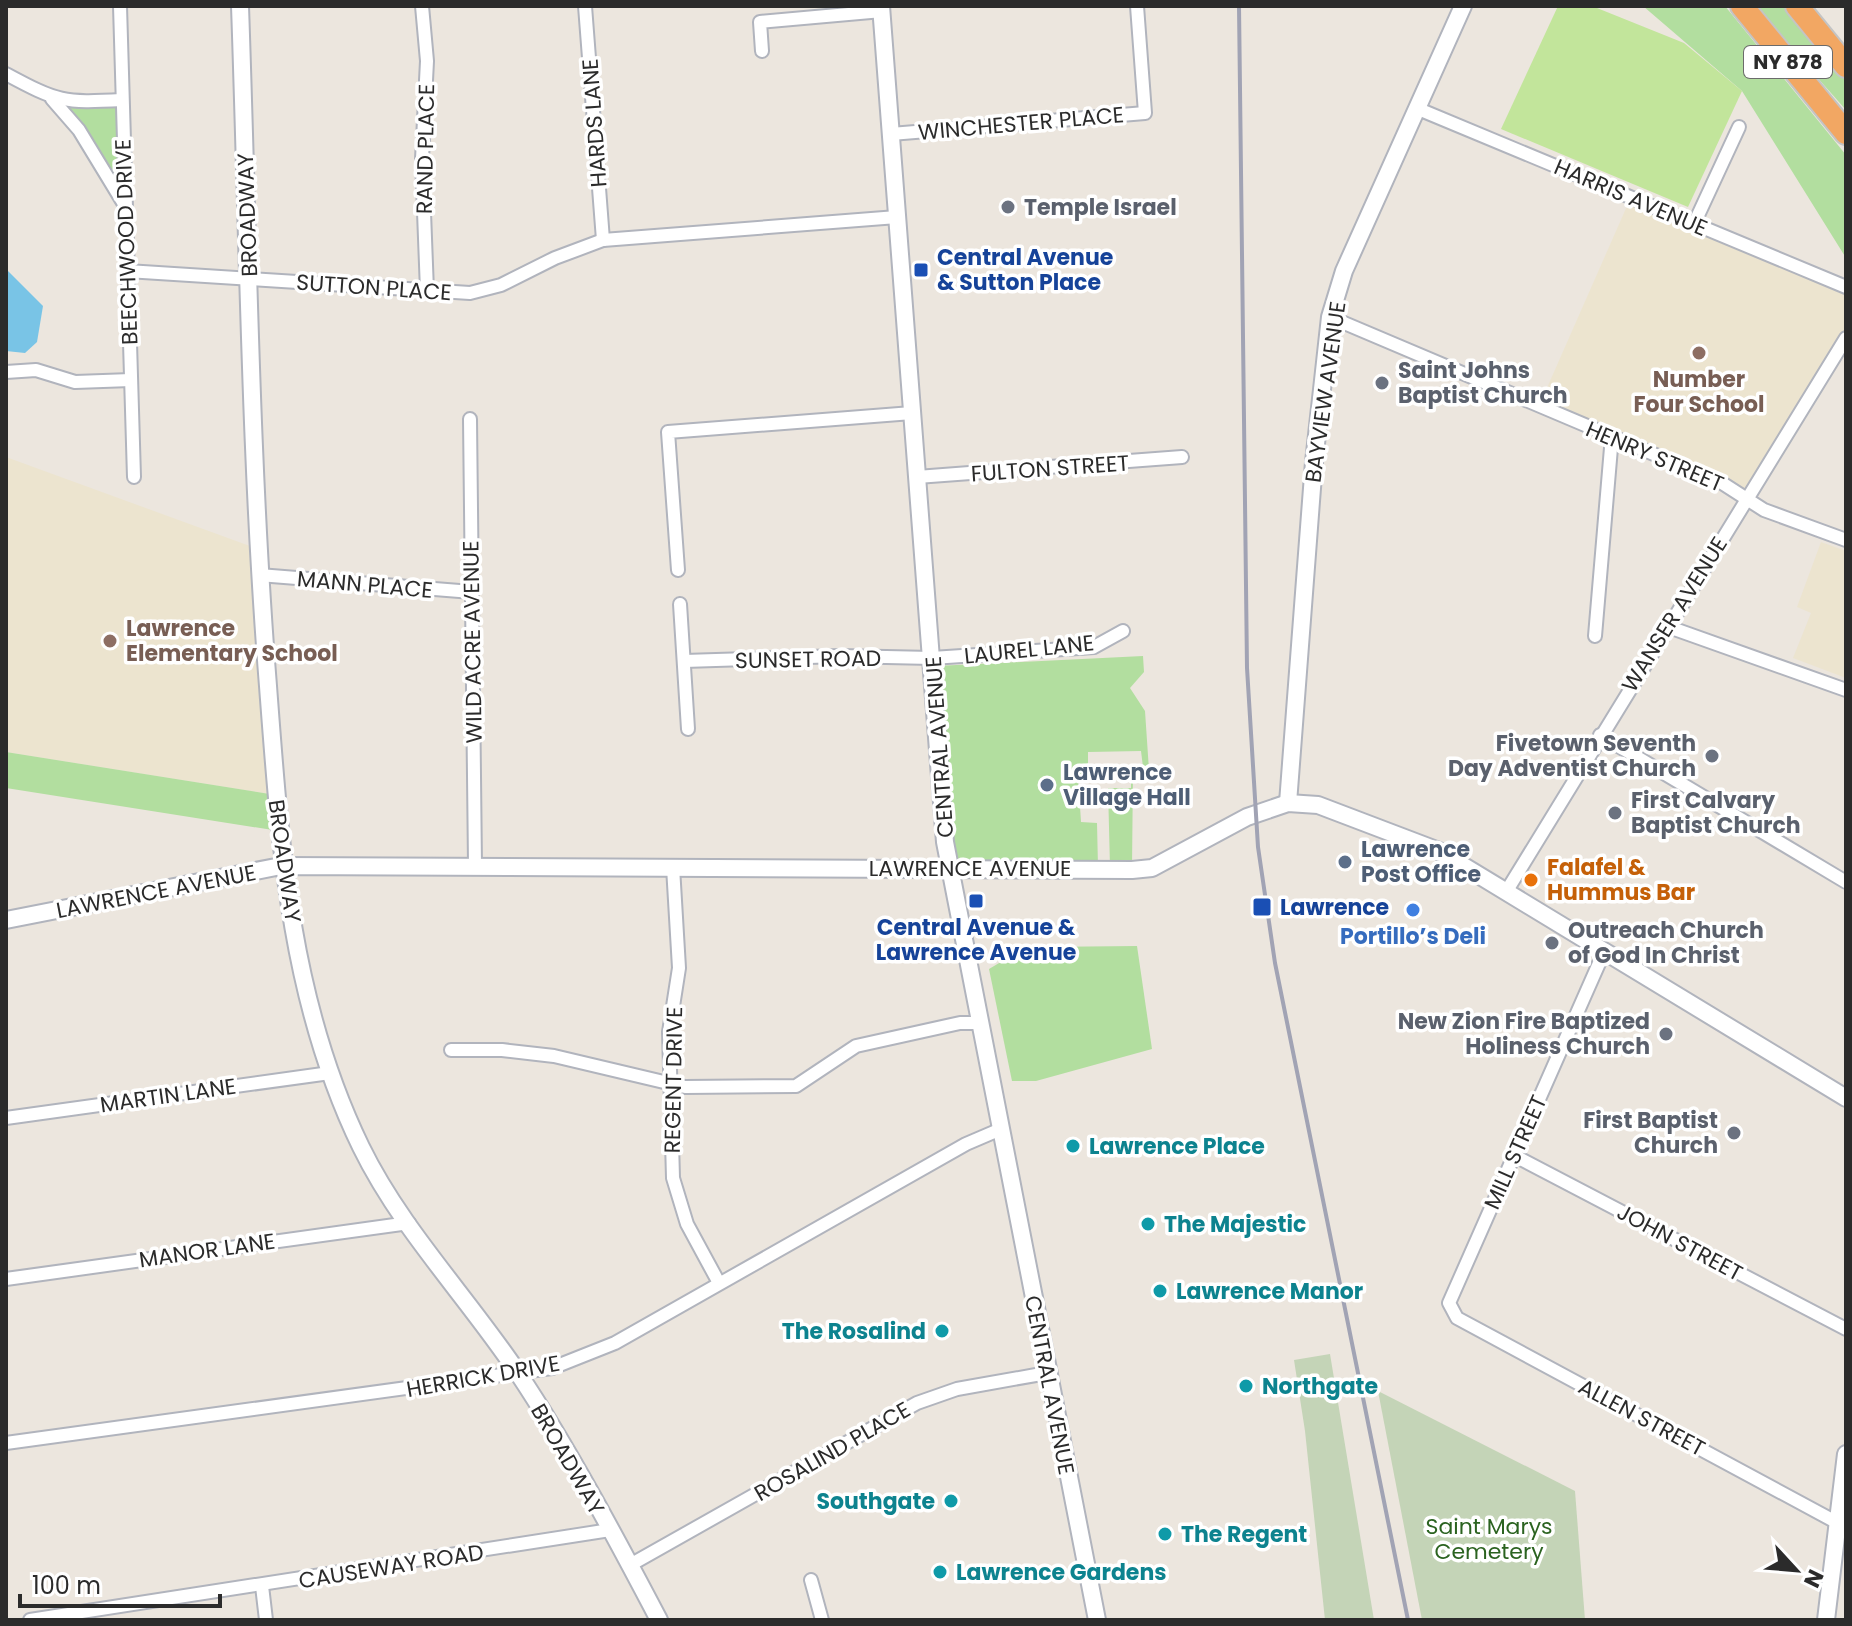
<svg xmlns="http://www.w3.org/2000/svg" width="1852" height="1626" font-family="Poppins,sans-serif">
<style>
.education{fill:#ece4cf}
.green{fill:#b2de9f}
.cemetery{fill:#c4d4b7}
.pitch{fill:#c2e59b}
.water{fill:#79c4e6}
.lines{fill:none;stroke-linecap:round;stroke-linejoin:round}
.street-casing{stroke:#b1b4bd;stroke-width:16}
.secondary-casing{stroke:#b1b4bd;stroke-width:20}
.highway-casing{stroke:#c4c4c4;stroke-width:26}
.street{stroke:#fff;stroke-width:12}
.secondary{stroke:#fff;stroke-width:16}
.highway{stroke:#f2a763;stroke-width:22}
.rail{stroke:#a1a3b4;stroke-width:4}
.worship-dot{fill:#6b7280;stroke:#fff;stroke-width:3}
.transit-dot{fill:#1a4fb4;stroke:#fff;stroke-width:3}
.education-dot{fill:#8d6e63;stroke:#fff;stroke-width:3}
.service-dot{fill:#5c6f8a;stroke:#fff;stroke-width:3}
.food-dot{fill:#e8710a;stroke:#fff;stroke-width:3}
.shop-dot{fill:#3f7fe0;stroke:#fff;stroke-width:3}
.culture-dot{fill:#0f9aa8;stroke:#fff;stroke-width:3}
.labels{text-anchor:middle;stroke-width:7;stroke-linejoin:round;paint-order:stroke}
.shield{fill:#fff;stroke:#6b6b6b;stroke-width:2}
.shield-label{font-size:20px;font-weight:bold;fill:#2b2b2b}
.street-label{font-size:22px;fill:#2b2b2b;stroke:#fff}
.worship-label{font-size:22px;font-weight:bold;fill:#5b616d;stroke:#fff;text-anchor:start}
.transit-label{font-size:22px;font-weight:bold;fill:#164399;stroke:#fff;text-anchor:start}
.education-label{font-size:22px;font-weight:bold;fill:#785e54;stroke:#fff}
.service-label{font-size:22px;font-weight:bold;fill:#4e5e75;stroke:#fff;text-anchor:start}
.food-label{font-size:22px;font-weight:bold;fill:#c56008;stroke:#fff;text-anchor:start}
.shop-label{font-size:22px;font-weight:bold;fill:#366cbe;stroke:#fff}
.culture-label{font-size:22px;font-weight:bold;fill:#0d838f;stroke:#fff;text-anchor:start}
.park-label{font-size:22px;fill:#2b6320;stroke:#fff}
</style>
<rect width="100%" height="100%" fill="#ece6de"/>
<g class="education">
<path d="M1631,197L1846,287V338L1746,497L1539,406Z"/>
<path d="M6,457L258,549L276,795L6,752Z"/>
<path d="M1821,542L1846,551V678L1793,658L1811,613L1797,607Z"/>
</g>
<g class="green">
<path d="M1643,6H1725L1846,155V258L1742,91Z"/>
<path d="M1754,6H1786L1846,80V110Z"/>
<path d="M52,99L122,100L125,207Z"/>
<path d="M1143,656L1144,672L1130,688L1145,711L1149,770L1133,771L1132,867H1110L1108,788H1131V769L1143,767L1141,751L1088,752V775L1078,776L1081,822L1097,823L1098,867L952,866L936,666Z"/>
<path d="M6,752L276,795L279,831L6,788Z"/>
<path d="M1137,946L1152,1049L1036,1081H1012L989,969L1016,953L1039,947Z"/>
</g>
<g class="cemetery">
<path d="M1330,1354L1374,1620H1325L1305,1431L1294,1360Z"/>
<path d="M1378,1391L1575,1491L1585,1620H1422Z"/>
</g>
<path class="pitch" d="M1558,6H1592L1684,43L1742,91L1688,207L1501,129Z"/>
<path class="water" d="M6,269L43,306L37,342L25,353L6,351Z"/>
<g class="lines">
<g class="street-casing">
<g id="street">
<path d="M120,6L134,477"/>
<path d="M422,6L427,61L422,159L427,291"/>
<path d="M585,6L603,240"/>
<path d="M762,51L760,22L882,11"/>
<path d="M6,74C58,102 63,103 122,100"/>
<path d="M52,99L79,130L124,204"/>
<path d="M1416,108L1846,287"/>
<path d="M891,134L1145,113L1137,6"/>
<path d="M1694,224L1739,127"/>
<path d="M127,271L470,293L501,285L555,258L603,240L897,217"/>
<path d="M1330,317L1722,483L1764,510L1846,540"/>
<path d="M6,372L36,370L75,382L131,380"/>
<path d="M470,419L475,865"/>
<path d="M917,477L1182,457"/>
<path d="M678,570L668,432L912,413"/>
<path d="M259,575L472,592"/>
<path d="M680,604L688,729"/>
<path d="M1666,626L1846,690"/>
<path d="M1595,636L1612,436"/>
<path d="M684,661L840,656L932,658L1094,647L1123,631"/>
<path d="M1600,735L1846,882"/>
<path d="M673,867L679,968L669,1032L673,1178L687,1224L719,1283"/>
<path d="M1506,892L1846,338"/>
<path d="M1604,952L1449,1303L1457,1318L1836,1522"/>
<path d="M451,1050H502L554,1056L685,1087L796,1086L856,1046L960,1023H978"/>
<path d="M6,1118L330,1073"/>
<path d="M1513,1155L1846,1329"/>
<path d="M6,1279L409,1223"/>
<path d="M6,1443L552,1368L615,1343L966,1144L1001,1129"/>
<path d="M630,1565L917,1403L957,1389L1047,1373"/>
<path d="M811,1580L822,1620"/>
<path d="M262,1586L266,1620"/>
<path d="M30,1620L610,1530"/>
</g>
</g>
<g class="secondary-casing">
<g id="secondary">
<path d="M240,6C248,233 250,460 268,686C280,845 290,1001 361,1147C401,1229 468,1298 518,1373C568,1448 617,1540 659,1620"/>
<path d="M881,6L945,842L1097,1620"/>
<path d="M1288,803L1314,462L1330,317L1344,271L1463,6"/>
<path d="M6,920L281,866L1132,870L1152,868L1247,817L1288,803L1318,805L1439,851L1846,1098"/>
<path d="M1826,1620L1846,1454"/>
</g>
</g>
<g class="highway-casing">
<g id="highway">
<path d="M1742,6L1846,133"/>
<path d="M1797,6L1846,66"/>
</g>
</g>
<use href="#street" class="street"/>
<use href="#secondary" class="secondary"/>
<use href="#highway" class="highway"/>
<path class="rail" d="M1239,6L1247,668L1258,847L1275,963L1408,1620"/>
</g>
<g class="worship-dot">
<circle cx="1008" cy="207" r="8"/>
<circle cx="1382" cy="383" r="8"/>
<circle cx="1712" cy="756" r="8"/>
<circle cx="1615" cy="813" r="8"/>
<circle cx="1552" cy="943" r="8"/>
<circle cx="1666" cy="1034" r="8"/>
<circle cx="1734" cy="1133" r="8"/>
</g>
<g class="transit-dot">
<rect x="913" y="262" width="16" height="16" rx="4"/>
<rect x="968" y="893" width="16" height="16" rx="4"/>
<rect x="1252" y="897" width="20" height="20" rx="4"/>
</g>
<g class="education-dot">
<circle cx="1699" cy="353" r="8"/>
<circle cx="110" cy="641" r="8"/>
</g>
<g class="service-dot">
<circle cx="1047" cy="785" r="8"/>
<circle cx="1345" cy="862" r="8"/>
</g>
<circle class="food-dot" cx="1531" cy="880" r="8"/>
<circle class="shop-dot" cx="1413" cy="910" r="8"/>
<g class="culture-dot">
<circle cx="1073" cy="1146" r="8"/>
<circle cx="1148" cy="1224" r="8"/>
<circle cx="1160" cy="1291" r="8"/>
<circle cx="942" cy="1331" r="8"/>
<circle cx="1246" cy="1386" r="8"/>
<circle cx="951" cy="1501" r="8"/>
<circle cx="1165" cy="1534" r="8"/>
<circle cx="940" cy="1572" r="8"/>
</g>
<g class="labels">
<rect class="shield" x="1744" y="46" width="88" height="32" rx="6"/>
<g class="shield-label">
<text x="1788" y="69">NY 878</text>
</g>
<g class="street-label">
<text transform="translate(594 123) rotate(-94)" y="8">HARDS LANE</text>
<text transform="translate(1021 123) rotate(-5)" y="8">WINCHESTER PLACE</text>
<text transform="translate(425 149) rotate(-89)" y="8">RAND PLACE</text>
<text transform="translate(1631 197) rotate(23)" y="8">HARRIS AVENUE</text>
<text transform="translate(247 215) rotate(-92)" y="8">BROADWAY</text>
<text transform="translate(126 242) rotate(-92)" y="8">BEECHWOOD DRIVE</text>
<text transform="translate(374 287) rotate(4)" y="8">SUTTON PLACE</text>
<text transform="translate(1325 392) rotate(-82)" y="8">BAYVIEW AVENUE</text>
<text transform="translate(1655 456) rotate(23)" y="8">HENRY STREET</text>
<text transform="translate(1050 468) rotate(-4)" y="8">FULTON STREET</text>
<text transform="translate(365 584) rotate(5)" y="8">MANN PLACE</text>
<text transform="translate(1674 614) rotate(-58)" y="8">WANSER AVENUE</text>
<text transform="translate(472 642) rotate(-91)" y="8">WILD ACRE AVENUE</text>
<text transform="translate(1029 649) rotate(-6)" y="8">LAUREL LANE</text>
<text transform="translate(808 659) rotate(-1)" y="8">SUNSET ROAD</text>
<text transform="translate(939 747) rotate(-94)" y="8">CENTRAL AVENUE</text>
<text transform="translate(285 861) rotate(82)" y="8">BROADWAY</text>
<text x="970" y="876">LAWRENCE AVENUE</text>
<text transform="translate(156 891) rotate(-11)" y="8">LAWRENCE AVENUE</text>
<text transform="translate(673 1080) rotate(-89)" y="8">REGENT DRIVE</text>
<text transform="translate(168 1095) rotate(-8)" y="8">MARTIN LANE</text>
<text transform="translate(1515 1152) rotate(-66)" y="8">MILL STREET</text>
<text transform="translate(1680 1242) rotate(28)" y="8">JOHN STREET</text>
<text transform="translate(207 1250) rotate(-8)" y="8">MANOR LANE</text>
<text transform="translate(483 1376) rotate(-10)" y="8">HERRICK DRIVE</text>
<text transform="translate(1050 1385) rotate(79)" y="8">CENTRAL AVENUE</text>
<text transform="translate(1642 1417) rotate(28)" y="8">ALLEN STREET</text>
<text transform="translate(832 1451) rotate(-30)" y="8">ROSALIND PLACE</text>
<text transform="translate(568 1459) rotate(60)" y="8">BROADWAY</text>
<text transform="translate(391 1566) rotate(-9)" y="8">CAUSEWAY ROAD</text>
</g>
<g class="worship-label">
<text x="1024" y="215">Temple Israel</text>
<text x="1398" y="378">Saint Johns<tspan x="1398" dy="25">Baptist Church</tspan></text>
<text x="1696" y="751" text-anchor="end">Fivetown Seventh<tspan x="1696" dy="25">Day Adventist Church</tspan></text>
<text x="1631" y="808">First Calvary<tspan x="1631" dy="25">Baptist Church</tspan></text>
<text x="1568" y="938">Outreach Church<tspan x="1568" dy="25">of God In Christ</tspan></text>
<text x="1650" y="1029" text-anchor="end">New Zion Fire Baptized<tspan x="1650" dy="25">Holiness Church</tspan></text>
<text x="1718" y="1128" text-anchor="end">First Baptist<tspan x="1718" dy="25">Church</tspan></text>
</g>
<g class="transit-label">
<text x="937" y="265">Central Avenue<tspan x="937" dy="25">&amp; Sutton Place</tspan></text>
<text x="1280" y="915">Lawrence</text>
<text x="976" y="935" text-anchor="middle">Central Avenue &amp;<tspan x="976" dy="25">Lawrence Avenue</tspan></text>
</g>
<g class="education-label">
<text x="1699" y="387">Number<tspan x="1699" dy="25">Four School</tspan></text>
<text x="126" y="636" text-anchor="start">Lawrence<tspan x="126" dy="25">Elementary School</tspan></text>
</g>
<g class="service-label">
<text x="1063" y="780">Lawrence<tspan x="1063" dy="25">Village Hall</tspan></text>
<text x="1361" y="857">Lawrence<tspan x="1361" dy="25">Post Office</tspan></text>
</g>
<g class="food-label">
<text x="1547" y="875">Falafel &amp;<tspan x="1547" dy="25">Hummus Bar</tspan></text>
</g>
<g class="shop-label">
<text x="1413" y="944">Portillo’s Deli</text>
</g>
<g class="culture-label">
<text x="1089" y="1154">Lawrence Place</text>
<text x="1164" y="1232">The Majestic</text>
<text x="1176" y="1299">Lawrence Manor</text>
<text x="926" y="1339" text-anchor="end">The Rosalind</text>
<text x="1262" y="1394">Northgate</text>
<text x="935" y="1509" text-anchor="end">Southgate</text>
<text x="1181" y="1542">The Regent</text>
<text x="956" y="1580">Lawrence Gardens</text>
</g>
<g class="park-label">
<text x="1489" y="1534">Saint Marys<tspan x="1489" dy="25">Cemetery</tspan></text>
</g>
</g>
<rect width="1852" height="1626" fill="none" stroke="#2b2b2b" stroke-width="16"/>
<g transform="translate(1796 1570) rotate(116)" stroke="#ffffff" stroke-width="6" paint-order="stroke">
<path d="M0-6L14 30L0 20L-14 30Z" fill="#2b2b2b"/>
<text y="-12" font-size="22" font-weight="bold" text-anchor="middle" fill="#2b2b2b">N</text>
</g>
<path d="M20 1594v12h200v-12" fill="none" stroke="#2b2b2b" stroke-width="4"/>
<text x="32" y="1594" font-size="24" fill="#2b2b2b" stroke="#ffffff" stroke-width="6" paint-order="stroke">100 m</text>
</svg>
